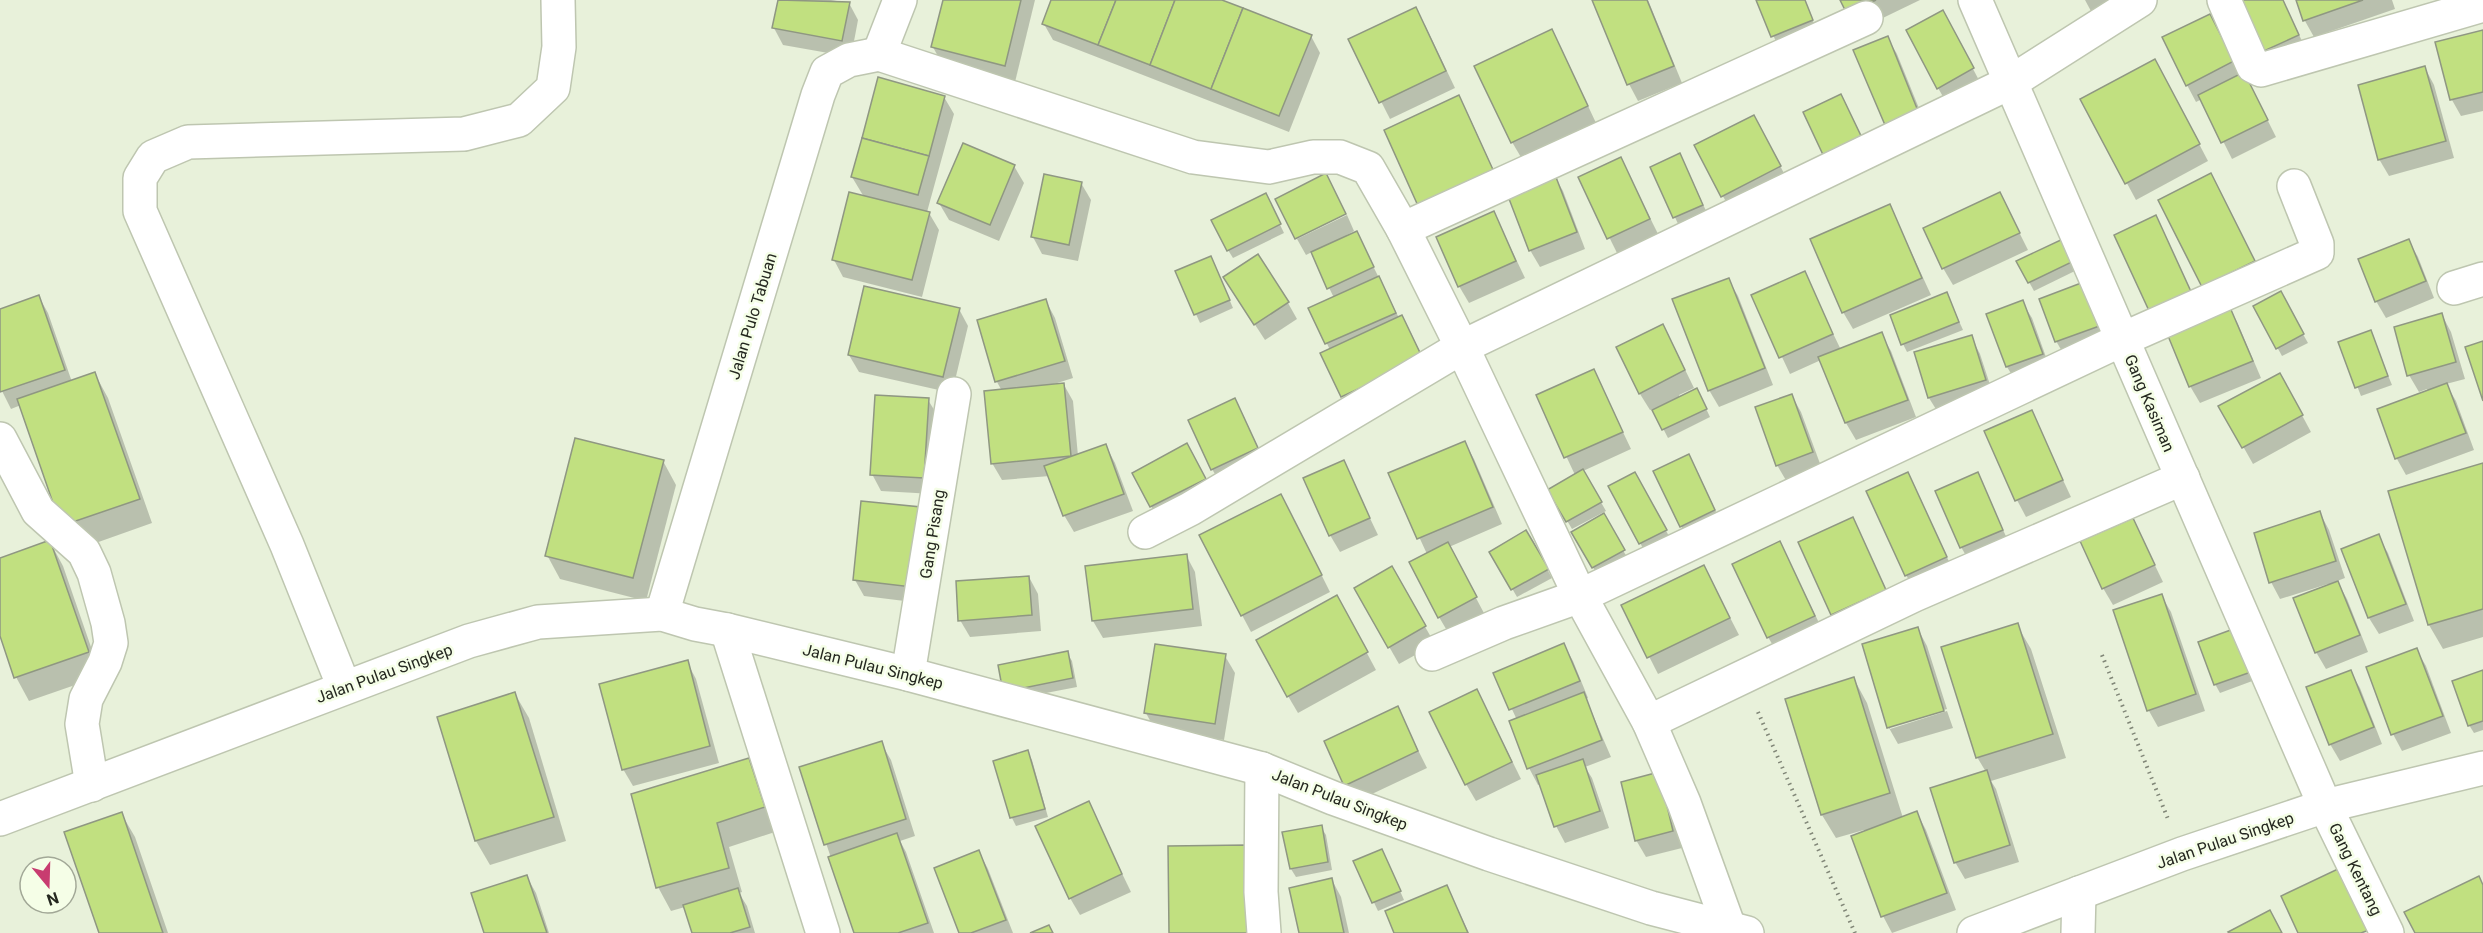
<svg xmlns="http://www.w3.org/2000/svg" width="2483" height="933" font-family="Roboto,sans-serif">
<style>
.shadow{fill:#0003}
.building{fill:#c1e080;stroke:#8f9782;stroke-width:1.5}
.lines{fill:none;stroke-linecap:round;stroke-linejoin:round}
.minor-casing{stroke:#bec6b0;stroke-width:36}
.path{stroke:#808677;stroke-width:4;stroke-dasharray:1.5 4.5;stroke-linecap:butt}
.minor{stroke:#fff;stroke-width:33}
.labels{text-anchor:middle;stroke-width:5;stroke-linejoin:round;paint-order:stroke}
.street-label{font-size:16px;fill:#252820;stroke:#f5fee7}
</style>
<rect width="100%" height="100%" fill="#e8f1da"/>
<g class="shadow">
<path d="M779,0H831L849,3L858,20L851,57L783,45L774,28Z"/>
<path d="M944,0H1035L1015,82L942,64L933,47Z"/>
<path d="M1053,0H1218L1311,36L1320,53L1289,132L1053,40L1044,24Z"/>
<path d="M1593,0H1648L1682,83L1638,101L1629,84Z"/>
<path d="M1758,0H1805L1816,29L1777,44Z"/>
<path d="M1842,0H1920L1858,30Z"/>
<path d="M2085,0H2121L2092,13Z"/>
<path d="M2232,0H2283L2307,52L2266,71Z"/>
<path d="M2297,0H2392L2395,9L2314,37L2305,21Z"/>
<path d="M2210,16L2241,76L2253,91L2276,137L2232,159L2202,99L2196,102L2187,85Z"/>
<path d="M1425,25L1455,88L1390,119L1350,40Z"/>
<path d="M1952,29L1982,86L1948,105L1938,88Z"/>
<path d="M2483,31V111L2461,116L2452,100L2437,43Z"/>
<path d="M1887,37L1897,54L1927,128L1896,141Z"/>
<path d="M1561,48L1596,123L1522,159L1512,142Z"/>
<path d="M2425,68L2434,85L2454,158L2389,176L2379,159Z"/>
<path d="M2164,77L2208,161L2136,200L2082,100Z"/>
<path d="M944,97L954,114L927,212L929,213L939,230L922,297L843,277L834,260L864,197L852,177Z"/>
<path d="M1459,97L1468,114L1503,191Z"/>
<path d="M1763,133L1789,183L1732,213L1696,146Z"/>
<path d="M1621,159L1659,236L1618,255L1580,178Z"/>
<path d="M1684,163L1707,213L1679,226L1652,167Z"/>
<path d="M1014,166L1024,183L999,241L949,220L939,203Z"/>
<path d="M1553,174L1563,191L1585,249L1540,267L1530,250Z"/>
<path d="M1081,183L1091,200L1078,261L1042,254L1033,237Z"/>
<path d="M2220,192L2264,279L2213,303Z"/>
<path d="M2000,194L2028,250L1953,285L1943,268Z"/>
<path d="M1270,204L1284,233L1233,258L1228,250Z"/>
<path d="M1890,206L1931,295L1853,329L1843,312Z"/>
<path d="M1494,213L1525,278L1469,303L1459,286Z"/>
<path d="M1347,215L1354,231L1347,235L1348,237L1361,242L1399,318L1401,317L1411,333L1431,376L1352,413L1322,354L1330,350L1310,308L1334,298L1312,252L1306,255L1297,239Z"/>
<path d="M2155,217L2201,313L2162,331Z"/>
<path d="M2064,240L2079,269L2034,291L2018,262Z"/>
<path d="M2408,240L2418,257L2434,298L2386,318L2376,301Z"/>
<path d="M1215,266L1233,308L1200,323L1177,272Z"/>
<path d="M1804,273L1841,350L1881,334L1891,351L1916,417L1856,440L1846,423L1821,360L1790,374L1753,295Z"/>
<path d="M1728,279L1738,296L1773,385L1719,407L1709,390Z"/>
<path d="M2088,282L2114,341L2066,358L2056,341Z"/>
<path d="M2280,293L2308,343L2282,356L2255,307Z"/>
<path d="M1235,294L1288,303L1297,319L1265,340Z"/>
<path d="M1947,294L1963,330L1907,352L1903,344Z"/>
<path d="M39,297L48,313L72,382L95,374L108,398L152,523L76,550L21,405L11,409L0,387V310Z"/>
<path d="M1046,301L1055,318L1073,378L1054,384L1064,385L1073,401L1078,456L1106,446L1115,463L1133,511L1074,532L1064,515L1050,476L1002,480L992,463L1002,391L997,382L979,321Z"/>
<path d="M2022,302L2032,318L2051,371L2017,383L2007,367L1988,315Z"/>
<path d="M2229,307L2238,324L2261,378L2200,403L2190,386Z"/>
<path d="M959,309L968,326L952,393L859,372L849,355Z"/>
<path d="M2442,315L2451,332L2465,379L2446,384L2456,401L2474,450L2406,475L2397,459L2378,410L2428,391L2427,389L2419,392L2409,375Z"/>
<path d="M2370,332L2392,385L2361,396L2340,343Z"/>
<path d="M1971,337L1980,354L1994,397L1939,414L1929,398Z"/>
<path d="M1672,343L1694,388L1679,395L1680,398H1701L1710,417L1668,438L1653,409L1650,410L1640,394L1618,348Z"/>
<path d="M1594,371L1631,449L1583,471L1606,511L1572,529L1549,490L1575,475L1538,396Z"/>
<path d="M2289,391L2311,432L2253,464L2221,407Z"/>
<path d="M1792,396L1801,412L1822,469L1787,482L1777,465Z"/>
<path d="M928,400L938,416L933,494L881,491L872,474Z"/>
<path d="M1234,400L1267,465L1222,486L1212,469Z"/>
<path d="M2031,412L2071,497L2026,517L2017,500Z"/>
<path d="M1465,443L1474,459L1502,524L1449,547L1485,615L1449,634L1439,617L1427,554L1390,474Z"/>
<path d="M663,461L676,485L646,601L560,579L547,555Z"/>
<path d="M1196,462L1214,496L1161,523L1151,506Z"/>
<path d="M1343,462L1378,535L1340,552L1330,535Z"/>
<path d="M2483,465V637L2443,649L2429,625L2390,492Z"/>
<path d="M1698,473L1723,527L1691,543L1681,526Z"/>
<path d="M1635,474L1670,538L1645,552L1610,487Z"/>
<path d="M1907,474L1955,574L1916,592L1906,575Z"/>
<path d="M1977,474L2011,547L1971,564L1961,547Z"/>
<path d="M920,509L921,603L864,596L855,580Z"/>
<path d="M1290,512L1330,592L1251,632L1242,615Z"/>
<path d="M2320,513L2329,530L2345,578L2337,581L2347,599L2368,652L2326,669L2316,652L2328,584L2280,599L2271,582Z"/>
<path d="M1603,515L1628,559L1598,576L1573,532Z"/>
<path d="M1853,519L1894,607L1842,631L1832,614Z"/>
<path d="M2133,520L2163,582L2113,605L2103,588Z"/>
<path d="M1526,532L1552,578L1517,597L1491,552Z"/>
<path d="M2378,536L2388,553L2414,621L2379,634L2369,618L2343,550Z"/>
<path d="M50,542L63,566L101,676L29,701L16,677L0,632V559Z"/>
<path d="M1780,543L1824,633L1778,654L1768,637Z"/>
<path d="M1186,555L1195,572L1202,626L1103,638L1093,621Z"/>
<path d="M1704,567L1739,635L1658,674L1623,605Z"/>
<path d="M1391,568L1435,644L1399,664L1356,589Z"/>
<path d="M1029,577L1038,594L1041,631L970,637L960,620Z"/>
<path d="M2161,595L2171,612L2205,711L2158,727L2149,711L2115,611Z"/>
<path d="M1346,614L1376,670L1298,713L1288,696Z"/>
<path d="M2017,625L2031,649L2066,758L1991,781L1996,789L2019,862L1965,879L1955,862L1986,772L1977,757Z"/>
<path d="M1918,629L1927,646L1947,709L1890,726V729L1947,711L1953,728L1898,744L1889,728L1863,646Z"/>
<path d="M2235,630L2255,680L2220,693L2215,684Z"/>
<path d="M1564,645L1573,661L1588,698L1586,699L1611,757L1585,767L1592,778L1609,828L1565,843L1556,826L1541,784L1538,785L1529,768L1517,720L1495,673Z"/>
<path d="M2416,649L2426,666L2451,733L2402,751L2393,734L2367,668Z"/>
<path d="M1067,653L1072,661L1077,687L1009,700L1004,691Z"/>
<path d="M1225,656L1235,673L1224,740L1155,730L1146,713Z"/>
<path d="M687,662L696,679L719,763L633,786L623,769Z"/>
<path d="M2350,671L2360,688L2382,744L2340,761L2330,744Z"/>
<path d="M2483,672V730L2474,733L2469,725Z"/>
<path d="M1854,679L1867,703L1903,818L1917,813L1926,830L1956,910L1892,933L1883,916L1864,830L1836,838L1822,815Z"/>
<path d="M515,694L529,718L566,841L490,865L476,841L439,718Z"/>
<path d="M1397,708L1427,768L1355,802L1346,785Z"/>
<path d="M1486,708L1521,779L1476,801L1466,784Z"/>
<path d="M881,743L891,760L915,836L900,841L906,852L934,933H856L801,768Z"/>
<path d="M1027,752L1032,760L1048,817L1016,826L1012,818Z"/>
<path d="M748,759L762,783L778,831L729,847L742,892L739,893L747,906L755,933H693L685,907L671,911L658,887Z"/>
<path d="M1668,791L1682,848L1646,857L1636,840Z"/>
<path d="M1088,803L1131,892L1080,915L1070,898Z"/>
<path d="M121,813L135,837L168,933H101Z"/>
<path d="M1321,827L1326,835L1332,870L1296,877L1291,869Z"/>
<path d="M979,852L988,869L1013,933H961Z"/>
<path d="M1386,859L1404,900L1378,911L1355,862Z"/>
<path d="M527,877L536,893L549,933H485Z"/>
<path d="M1332,880L1341,897L1349,933H1300Z"/>
<path d="M1447,887L1469,933H1395Z"/>
</g>
<g class="building">
<path d="M778,0L850,2L842,41L772,28Z"/>
<path d="M943,0H1021L1005,66L931,47Z"/>
<path d="M1051,0H1116L1098,45L1042,24Z"/>
<path d="M1116,0H1175L1150,65L1098,45Z"/>
<path d="M1175,0H1222L1243,8L1211,89L1150,65Z"/>
<path d="M1592,0H1647L1674,66L1627,85Z"/>
<path d="M1756,0H1805L1813,20L1771,37Z"/>
<path d="M1840,0H1876L1847,14Z"/>
<path d="M2230,0H2283L2299,35L2255,55Z"/>
<path d="M2296,0H2363L2303,21Z"/>
<path d="M1416,7L1446,71L1379,103L1348,39Z"/>
<path d="M1243,8L1312,35L1279,116L1211,89Z"/>
<path d="M1943,10L1974,68L1937,89L1906,30Z"/>
<path d="M2210,14L2234,61L2186,86L2162,37Z"/>
<path d="M1552,29L1588,106L1511,143L1474,66Z"/>
<path d="M2483,30V92L2450,100L2435,42Z"/>
<path d="M1888,36L1918,111L1885,125L1853,50Z"/>
<path d="M2155,59L2200,144L2125,184L2080,99Z"/>
<path d="M2425,66L2446,141L2378,160L2358,85Z"/>
<path d="M2244,72L2268,120L2221,143L2198,95Z"/>
<path d="M878,77L945,96L929,156L862,138Z"/>
<path d="M1841,94L1863,140L1825,159L1803,112Z"/>
<path d="M1459,95L1495,174L1419,208L1384,130Z"/>
<path d="M1754,115L1781,166L1721,197L1694,145Z"/>
<path d="M862,138L929,156L918,195L851,177Z"/>
<path d="M963,143L1015,165L990,225L937,203Z"/>
<path d="M1680,153L1703,205L1673,218L1650,167Z"/>
<path d="M1621,157L1650,219L1607,239L1578,177Z"/>
<path d="M1554,172L1577,232L1529,251L1506,191Z"/>
<path d="M1326,173L1346,214L1295,239L1275,199Z"/>
<path d="M2211,173L2255,261L2202,287L2158,200Z"/>
<path d="M1044,174L1082,182L1069,245L1031,237Z"/>
<path d="M849,192L930,212L912,280L832,260Z"/>
<path d="M2000,192L2020,233L1942,269L1923,228Z"/>
<path d="M1266,193L1281,224L1227,251L1211,220Z"/>
<path d="M1890,204L1922,278L1842,313L1810,239Z"/>
<path d="M1494,211L1516,261L1458,287L1436,237Z"/>
<path d="M2156,215L2193,296L2151,315L2114,235Z"/>
<path d="M1357,231L1374,267L1327,289L1311,252Z"/>
<path d="M2065,238L2076,260L2028,283L2016,261Z"/>
<path d="M2409,239L2426,281L2375,302L2358,259Z"/>
<path d="M1258,254L1289,302L1254,325L1223,277Z"/>
<path d="M1211,256L1230,300L1194,315L1175,271Z"/>
<path d="M1805,271L1833,334L1779,358L1751,295Z"/>
<path d="M1379,276L1396,313L1325,344L1308,308Z"/>
<path d="M1729,278L1765,368L1708,391L1672,299Z"/>
<path d="M2089,280L2105,324L2055,342L2039,299Z"/>
<path d="M864,286L960,308L943,377L848,355Z"/>
<path d="M2281,291L2304,334L2276,349L2253,306Z"/>
<path d="M1947,292L1959,322L1901,345L1890,315Z"/>
<path d="M39,295L65,370L0,392V309Z"/>
<path d="M1046,299L1065,361L995,382L977,320Z"/>
<path d="M2023,300L2043,354L2006,367L1986,314Z"/>
<path d="M2229,305L2253,361L2189,387L2166,331Z"/>
<path d="M2442,313L2456,362L2407,376L2394,327Z"/>
<path d="M1402,315L1423,359L1341,397L1320,353Z"/>
<path d="M1663,324L1685,370L1639,394L1616,347Z"/>
<path d="M2371,330L2388,376L2355,388L2338,342Z"/>
<path d="M1882,332L1908,400L1845,423L1818,357Z"/>
<path d="M1972,335L1986,380L1928,398L1914,352Z"/>
<path d="M2483,341V401L2465,347Z"/>
<path d="M1594,369L1623,432L1564,458L1536,395Z"/>
<path d="M95,372L140,499L61,526L17,399Z"/>
<path d="M2280,373L2303,415L2242,448L2218,406Z"/>
<path d="M1064,383L1071,456L991,464L984,391Z"/>
<path d="M2447,383L2466,433L2395,459L2377,409Z"/>
<path d="M1697,388L1707,409L1662,430L1652,410Z"/>
<path d="M1792,394L1813,452L1776,466L1755,407Z"/>
<path d="M875,395L929,398L924,478L870,475Z"/>
<path d="M1235,398L1258,448L1211,470L1188,420Z"/>
<path d="M2032,410L2063,480L2015,501L1984,431Z"/>
<path d="M575,438L664,460L633,578L545,556Z"/>
<path d="M1465,441L1493,507L1417,539L1388,473Z"/>
<path d="M1187,443L1206,479L1150,507L1132,473Z"/>
<path d="M1106,444L1124,494L1063,516L1044,466Z"/>
<path d="M1689,454L1715,510L1680,527L1653,471Z"/>
<path d="M1344,460L1370,518L1329,536L1303,478Z"/>
<path d="M2483,463V609L2428,625L2388,491Z"/>
<path d="M1583,469L1602,502L1566,522L1547,490Z"/>
<path d="M1635,472L1667,530L1639,544L1608,486Z"/>
<path d="M1908,472L1947,557L1905,576L1866,491Z"/>
<path d="M1978,472L2003,530L1960,548L1935,491Z"/>
<path d="M1281,494L1322,575L1241,616L1199,535Z"/>
<path d="M861,501L921,507L912,587L853,580Z"/>
<path d="M2320,511L2336,561L2269,583L2254,533Z"/>
<path d="M1604,513L1625,550L1592,568L1571,532Z"/>
<path d="M1853,517L1886,590L1831,615L1798,542Z"/>
<path d="M2133,518L2155,565L2102,589L2080,541Z"/>
<path d="M1526,530L1549,569L1511,590L1489,552Z"/>
<path d="M2379,534L2406,604L2368,618L2341,549Z"/>
<path d="M50,540L89,652L14,678L0,636V558Z"/>
<path d="M1780,541L1815,616L1767,638L1732,564Z"/>
<path d="M1448,542L1477,597L1438,618L1409,562Z"/>
<path d="M1187,554L1193,609L1092,621L1085,566Z"/>
<path d="M1704,565L1730,618L1647,658L1621,605Z"/>
<path d="M1392,566L1426,626L1388,648L1354,588Z"/>
<path d="M1029,576L1032,615L958,621L956,581Z"/>
<path d="M2338,581L2360,635L2315,653L2293,598Z"/>
<path d="M2162,594L2196,694L2147,711L2113,610Z"/>
<path d="M1337,595L1368,652L1287,697L1256,640Z"/>
<path d="M2018,623L2053,734L1976,758L1941,647Z"/>
<path d="M1918,627L1944,711L1887,728L1862,644Z"/>
<path d="M2236,628L2251,672L2214,685L2198,642Z"/>
<path d="M1564,643L1580,681L1509,710L1493,673Z"/>
<path d="M1155,644L1226,654L1215,724L1144,713Z"/>
<path d="M2417,648L2443,716L2391,735L2366,667Z"/>
<path d="M1068,651L1073,678L1003,692L998,665Z"/>
<path d="M688,660L710,746L622,770L599,684Z"/>
<path d="M2351,670L2374,727L2329,745L2306,687Z"/>
<path d="M2483,670V721L2468,726L2452,681Z"/>
<path d="M1854,677L1890,793L1821,815L1785,699Z"/>
<path d="M1477,689L1512,762L1465,785L1429,712Z"/>
<path d="M515,692L554,817L475,841L437,717Z"/>
<path d="M1584,692L1602,740L1527,769L1509,721Z"/>
<path d="M1398,706L1418,751L1344,786L1324,741Z"/>
<path d="M882,741L906,819L824,845L799,767Z"/>
<path d="M1028,750L1045,809L1010,818L993,761Z"/>
<path d="M749,758L765,807L717,823L729,868L656,888L631,794Z"/>
<path d="M1583,759L1600,811L1554,827L1536,775Z"/>
<path d="M1987,770L2010,845L1954,863L1930,788Z"/>
<path d="M1659,772L1673,831L1635,841L1621,782Z"/>
<path d="M1089,801L1122,874L1069,899L1035,826Z"/>
<path d="M1917,811L1947,893L1881,917L1851,836Z"/>
<path d="M122,812L163,933H99L64,832Z"/>
<path d="M1322,825L1328,862L1290,869L1282,832Z"/>
<path d="M897,833L928,923L898,933H854L828,857Z"/>
<path d="M1247,845L1248,933H1169L1168,846Z"/>
<path d="M1382,849L1401,891L1372,903L1353,861Z"/>
<path d="M979,850L1006,920L971,933H959L934,868Z"/>
<path d="M2340,868L2369,930L2361,933H2298L2281,896Z"/>
<path d="M527,875L547,933H484L471,893Z"/>
<path d="M2479,876L2483,885V933H2415L2404,912Z"/>
<path d="M1332,878L1344,933H1299L1289,888Z"/>
<path d="M1447,885L1468,933H1394L1385,911Z"/>
<path d="M738,888L750,927L730,933H692L683,905Z"/>
<path d="M2270,910L2282,933H2229L2228,932Z"/>
<path d="M1049,925L1053,933H1030Z"/>
</g>
<g class="lines">
<g class="minor-casing">
<g id="minor">
<path d="M1975,0L2325,806L2387,933"/>
<path d="M2224,0L2253,66L2261,70L2483,5"/>
<path d="M879,54L1193,157L1269,167L1313,157H1340L1368,168L1403,229L1462,347L1580,596L1649,722L1684,803L1730,930"/>
<path d="M879,54L900,0"/>
<path d="M1403,229L1866,18"/>
<path d="M2454,288L2483,279"/>
<path d="M0,439L38,511L84,552L94,573L108,623L111,643L105,662L86,699L82,724L92,785"/>
<path d="M1145,532L1190,509L1462,347L2011,82L2140,0"/>
<path d="M662,614L818,95L827,72L849,60L879,54"/>
<path d="M727,630L823,933"/>
<path d="M1432,654L1504,623L1580,596L2123,339L2317,253V244L2294,186"/>
<path d="M908,674L954,394"/>
<path d="M344,687L287,545L140,211V178L153,157L188,142L464,134L519,120L553,88L559,47L558,0"/>
<path d="M1649,722L1914,595L2183,478"/>
<path d="M1262,769L1261,892L1264,933"/>
<path d="M0,819L469,641L538,622L662,614L695,624L727,630L908,674L1262,769L1333,798L1489,854L1651,908L1747,933"/>
<path d="M1974,933L2182,854L2325,806L2483,768"/>
<path d="M2078,933L2079,893"/>
</g>
</g>
<g class="path">
<path d="M2102,655L2168,819"/>
<path d="M1758,712L1855,933"/>
</g>
<use href="#minor" class="minor"/>
</g>
<g class="labels">
<g class="street-label">
<text transform="translate(752 316) rotate(-73)" y="6">Jalan Pulo Tabuan</text>
<text transform="translate(2150 403) rotate(67)" y="6">Gang Kasiman</text>
<text transform="translate(932 534) rotate(-81)" y="6">Gang Pisang</text>
<text transform="translate(873 666) rotate(14)" y="6">Jalan Pulau Singkep</text>
<text transform="translate(384 673) rotate(-20)" y="6">Jalan Pulau Singkep</text>
<text transform="translate(1340 799) rotate(21)" y="6">Jalan Pulau Singkep</text>
<text transform="translate(2225 840) rotate(-19)" y="6">Jalan Pulau Singkep</text>
<text transform="translate(2356 869) rotate(64)" y="6">Gang Kentang</text>
</g>
</g>
<g transform="translate(48 885) rotate(161)"><circle r="28" fill="#f5fee7" stroke="#a2a897" stroke-width="1.5"/>
<path d="M0-4.5L10 22L0 15L-10 22Z" fill="#c83c70"/>
<text y="-9" font-size="16" font-weight="bold" text-anchor="middle" fill="#252820">N</text>
</g>
</svg>
